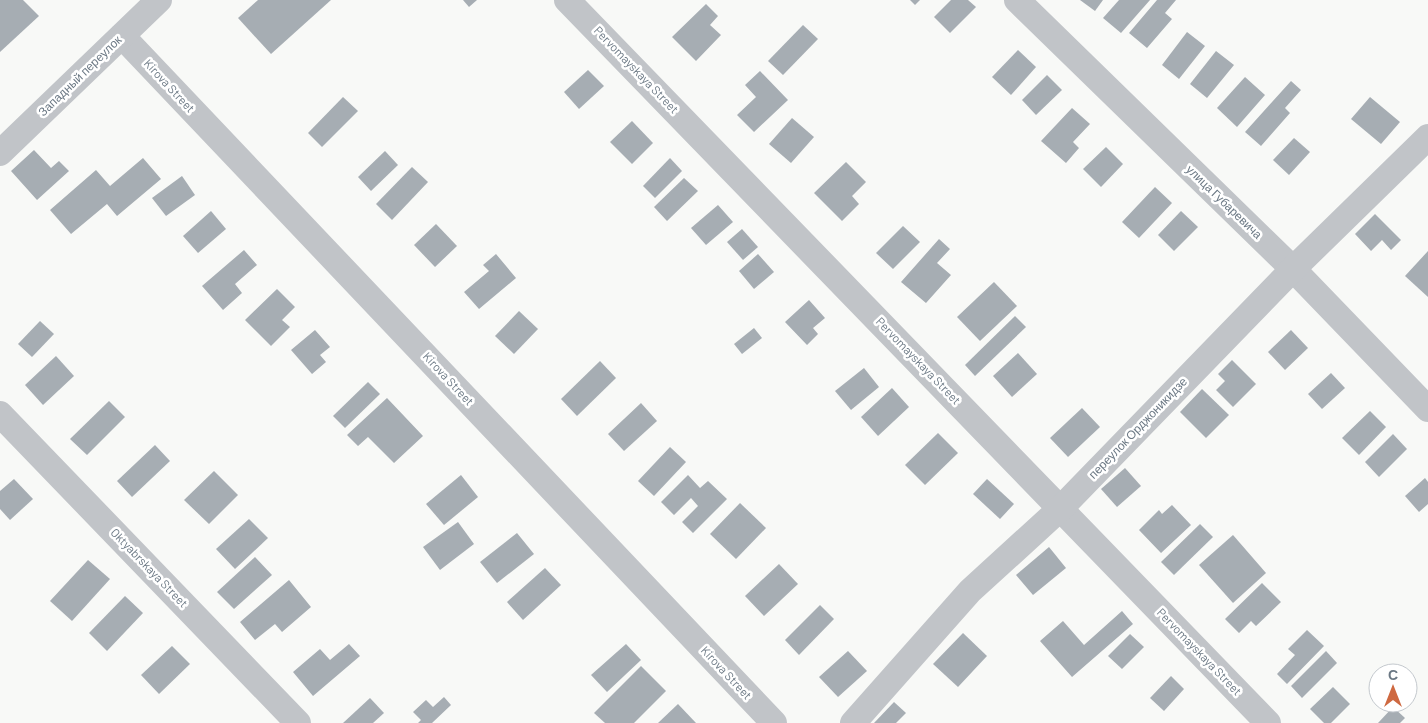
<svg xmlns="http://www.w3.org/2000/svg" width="1428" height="723" font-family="Barlow,sans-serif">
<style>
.building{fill:#a6adb3}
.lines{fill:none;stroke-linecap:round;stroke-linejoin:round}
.minor{stroke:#c1c4c8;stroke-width:26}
.labels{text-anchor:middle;stroke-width:5;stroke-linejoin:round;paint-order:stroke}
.street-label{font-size:12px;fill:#6b7884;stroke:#fff}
</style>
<rect width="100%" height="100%" fill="#f8f9f7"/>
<g class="building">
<path d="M0,0H23L39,16L0,52Z"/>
<path d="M258,0H331L271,54L238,18Z"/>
<path d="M463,0H477L469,7Z"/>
<path d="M910,0H920L915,5Z"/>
<path d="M951,0H968L976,7L950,33L934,17Z"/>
<path d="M1080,0H1103L1095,11Z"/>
<path d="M1119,0H1150L1121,33L1103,18Z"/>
<path d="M1157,0H1176L1165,13L1172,19L1147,48L1129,33Z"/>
<path d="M706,4L718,16L710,25L721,35L696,61L672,37Z"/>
<path d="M803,25L818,39L783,75L768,61Z"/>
<path d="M1187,32L1205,46L1179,79L1162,65Z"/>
<path d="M1018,50L1036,67L1011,95L992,77Z"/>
<path d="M1216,51L1234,65L1207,98L1190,84Z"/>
<path d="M588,70L604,86L579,109L564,92Z"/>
<path d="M760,71L788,100L754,132L737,115L756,97L745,85Z"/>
<path d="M1047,75L1062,90L1036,115L1022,100Z"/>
<path d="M1245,77L1265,95L1237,127L1217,108Z"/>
<path d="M1291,81L1301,90L1285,108L1290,113L1261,146L1245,132Z"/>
<path d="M343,97L358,111L322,147L308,133Z"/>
<path d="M1370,97L1400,122L1381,144L1351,119Z"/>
<path d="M1072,108L1090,124L1073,142L1079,148L1066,163L1041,141Z"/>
<path d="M792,118L814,137L791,163L769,144Z"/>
<path d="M632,121L653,143L632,164L610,142Z"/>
<path d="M1294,138L1310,152L1289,175L1273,160Z"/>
<path d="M1106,147L1123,164L1101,187L1083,169Z"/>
<path d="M34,150L51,168L59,161L69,171L37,200L11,171Z"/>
<path d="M385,151L398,165L371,191L358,177Z"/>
<path d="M143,158L161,179L117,216L107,204L71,234L50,210L96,170L110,186Z"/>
<path d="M670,158L682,171L655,198L643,186Z"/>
<path d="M846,162L866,182L852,196L859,204L842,221L814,193Z"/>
<path d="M412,167L428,182L392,220L376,204Z"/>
<path d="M182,176L195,195L166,216L152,198Z"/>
<path d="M684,178L698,191L667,221L654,207Z"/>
<path d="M1155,187L1172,203L1139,238L1122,222Z"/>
<path d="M718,205L733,222L706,245L691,228Z"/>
<path d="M211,211L226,229L198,253L183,236Z"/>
<path d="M1181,211L1198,227L1174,251L1158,235Z"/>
<path d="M1375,214L1401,240L1391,250L1382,240L1371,251L1355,234Z"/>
<path d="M436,224L457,246L435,267L414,245Z"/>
<path d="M903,226L920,242L893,269L876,253Z"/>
<path d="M742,229L758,247L743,260L727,242Z"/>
<path d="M939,239L950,249L937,263L951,275L926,303L901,282Z"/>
<path d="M244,250L257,265L235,284L242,293L223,310L202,286Z"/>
<path d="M1428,251V297L1405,276Z"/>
<path d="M496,254L516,278L479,309L464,292L489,271L483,265Z"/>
<path d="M758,254L774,272L754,289L739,271Z"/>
<path d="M994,282L1017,306L980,341L957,317Z"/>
<path d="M277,289L295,307L282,320L290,327L271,346L245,320Z"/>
<path d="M809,300L825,318L813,328L818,334L807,345L785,322Z"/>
<path d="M519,311L538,329L514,354L495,336Z"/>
<path d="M1015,316L1026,327L975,376L965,365Z"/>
<path d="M40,321L54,334L32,357L18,344Z"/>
<path d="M754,328L762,338L742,354L734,344Z"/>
<path d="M315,330L330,347L320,355L326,362L312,374L291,350Z"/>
<path d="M1291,330L1308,348L1285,370L1268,352Z"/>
<path d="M1018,353L1037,374L1012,397L993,376Z"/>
<path d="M56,356L74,376L43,405L25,385Z"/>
<path d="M1232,360L1256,384L1233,407L1216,390L1225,381L1218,374Z"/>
<path d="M600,361L616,378L577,416L561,399Z"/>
<path d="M864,368L879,387L851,410L835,391Z"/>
<path d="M1331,373L1345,388L1322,409L1308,394Z"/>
<path d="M368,382L380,394L345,428L333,416Z"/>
<path d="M892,388L909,407L878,436L861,417Z"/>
<path d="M1202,389L1229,415L1206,438L1180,412Z"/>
<path d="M387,398L423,436L394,463L368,437L358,446L347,435Z"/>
<path d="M109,401L125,417L87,455L70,439Z"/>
<path d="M641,403L657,421L624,451L608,434Z"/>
<path d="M1082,408L1100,427L1068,457L1050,438Z"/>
<path d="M1370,411L1386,427L1359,455L1342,438Z"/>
<path d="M938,433L958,453L925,485L905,465Z"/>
<path d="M1393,434L1407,449L1379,477L1365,462Z"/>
<path d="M155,445L170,461L132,497L117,481Z"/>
<path d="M670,447L686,462L654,496L638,481Z"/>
<path d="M1125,468L1141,486L1117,507L1101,489Z"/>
<path d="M214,471L238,495L209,524L184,500Z"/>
<path d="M461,475L478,497L444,525L426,504Z"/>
<path d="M688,475L700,488L708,481L727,499L693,533L682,522L698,506L691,498L674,515L661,502Z"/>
<path d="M1425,478L1428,482V504L1419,512L1405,496Z"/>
<path d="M14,479L33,499L10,520L0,509V491Z"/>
<path d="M987,479L1014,504L1000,519L973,494Z"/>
<path d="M740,503L766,528L736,559L710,534Z"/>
<path d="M1172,505L1191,525L1161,553L1139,530L1159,510L1162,514Z"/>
<path d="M249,519L268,538L235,569L216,549Z"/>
<path d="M458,522L474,544L440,570L423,547Z"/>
<path d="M1200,524L1213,537L1174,575L1161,562Z"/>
<path d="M517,533L534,554L497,583L480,562Z"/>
<path d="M1233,535L1266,573L1233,603L1199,565Z"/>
<path d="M1049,547L1066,568L1033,595L1016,575Z"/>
<path d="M255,557L272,575L234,609L217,592Z"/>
<path d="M88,560L110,579L72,621L50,601Z"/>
<path d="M779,564L798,584L764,616L745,596Z"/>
<path d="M545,568L561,585L523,620L507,602Z"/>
<path d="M289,580L311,607L282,632L275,624L255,640L240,622Z"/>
<path d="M1262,583L1281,602L1256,626L1251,621L1239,633L1225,619Z"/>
<path d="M125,596L143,613L107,651L89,633Z"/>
<path d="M820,605L834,619L799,655L785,640Z"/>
<path d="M1122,611L1133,624L1072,677L1040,641L1063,621L1084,645Z"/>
<path d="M1307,630L1324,646L1287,684L1277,674L1295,655L1288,649Z"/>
<path d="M963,633L987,656L958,687L933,664Z"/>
<path d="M1130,634L1144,647L1122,669L1108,656Z"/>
<path d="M349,644L360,656L313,696L293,672L320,649L330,660Z"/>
<path d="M626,644L641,660L607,692L591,675Z"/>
<path d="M172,646L190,664L159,694L141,675Z"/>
<path d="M848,651L867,671L838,697L819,677Z"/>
<path d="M1326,651L1337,663L1302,698L1291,686Z"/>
<path d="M641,666L666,691L634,723H605L594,713Z"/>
<path d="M1171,676L1184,689L1164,711L1150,698Z"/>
<path d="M1333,687L1350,704L1331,723H1324L1310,709Z"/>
<path d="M444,697L451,705L432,723H418L421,720L413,712L426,700L433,707Z"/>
<path d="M370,698L384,713L373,723H343Z"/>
<path d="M894,702L906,713L896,723H874Z"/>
<path d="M678,704L696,723H658Z"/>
<path d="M1393,707L1405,718L1400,723H1378Z"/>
</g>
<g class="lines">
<g class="minor">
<path d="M567,0L1268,723"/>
<path d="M1017,0L1293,269L1428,409"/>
<path d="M122,36L774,723"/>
<path d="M0,153L159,0"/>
<path d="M0,414L298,723"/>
<path d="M853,723L970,591L1061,508L1293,269L1428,137"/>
</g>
</g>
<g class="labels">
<g class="street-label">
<text transform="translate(636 70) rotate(46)" y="4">Pervomayskaya Street</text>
<text transform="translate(80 76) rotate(-44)" y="4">Западный переулок</text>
<text transform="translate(169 86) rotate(47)" y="4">Kirova Street</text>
<text transform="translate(1224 202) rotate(44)" y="4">улица Губаревича</text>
<text transform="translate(918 361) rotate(46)" y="4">Pervomayskaya Street</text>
<text transform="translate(448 379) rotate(47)" y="4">Kirova Street</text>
<text transform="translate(1138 428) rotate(-46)" y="4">переулок Орджоникидзе</text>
<text transform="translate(149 568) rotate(46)" y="4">Oktyabrskaya Street</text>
<text transform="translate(1199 652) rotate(46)" y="4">Pervomayskaya Street</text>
<text transform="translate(726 673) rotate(47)" y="4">Kirova Street</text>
</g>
</g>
<g transform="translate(1393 688)"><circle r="24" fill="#ffffff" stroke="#c4c9ce"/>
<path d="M0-4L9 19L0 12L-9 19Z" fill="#ce6941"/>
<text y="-8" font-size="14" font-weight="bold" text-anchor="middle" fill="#6b7884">С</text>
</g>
</svg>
